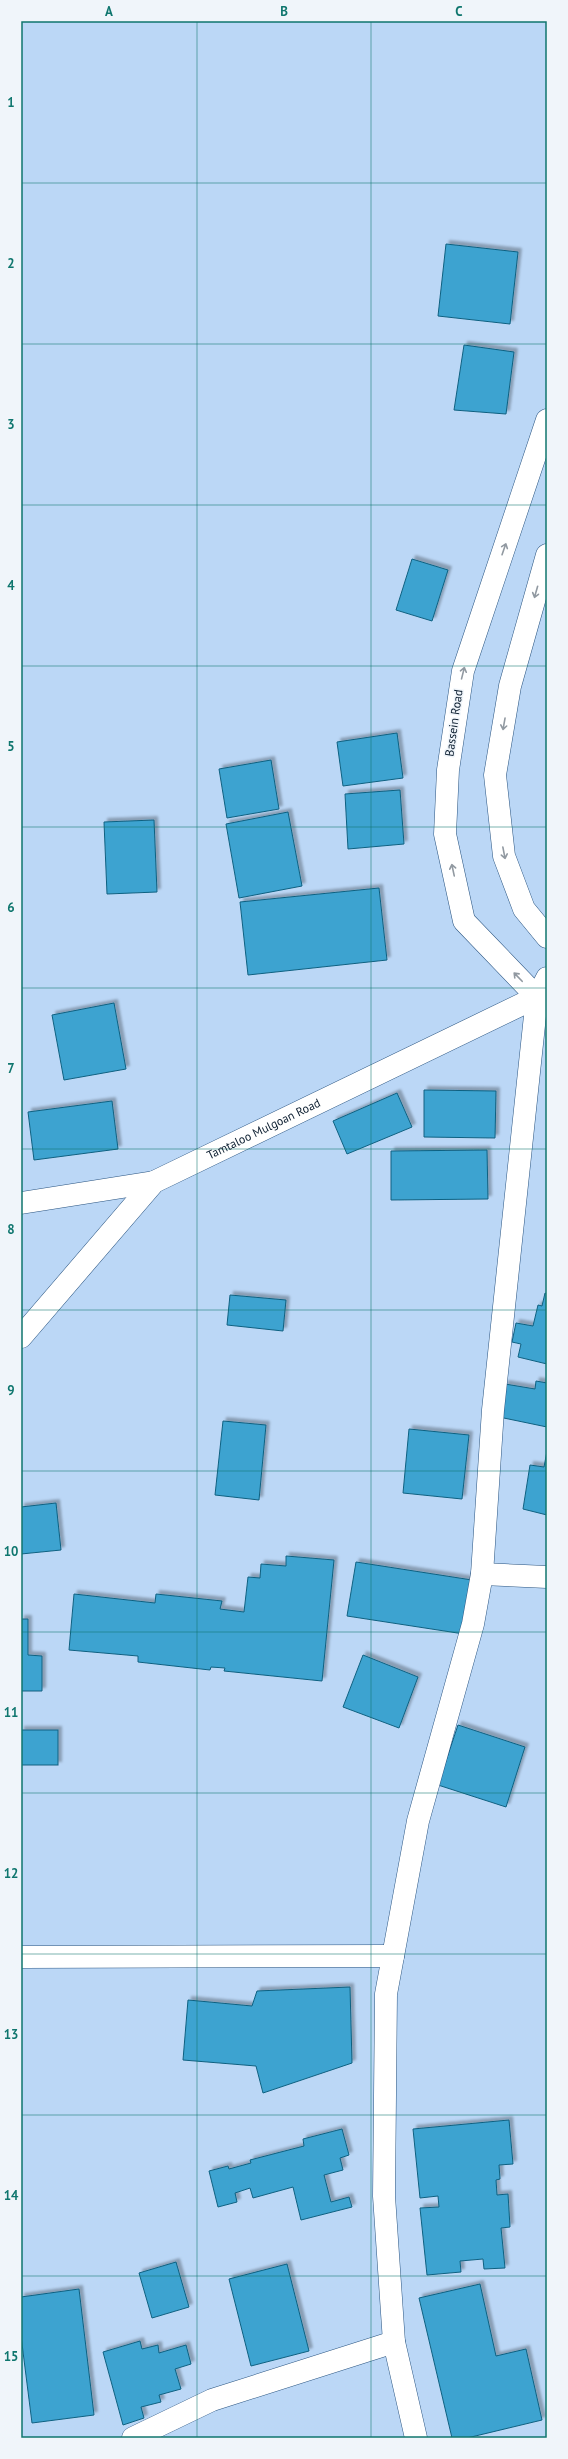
<svg xmlns="http://www.w3.org/2000/svg" width="568" height="2459" font-family="'PT Sans',sans-serif">
<style>
.building{fill:#3ca3d0;stroke:#116181;filter:url(#shadow)}
.lines{fill:none;stroke-linecap:round;stroke-linejoin:round}
.minor-casing{stroke:#295480;stroke-width:23}
.major-casing{stroke:#295480;stroke-width:23}
.minor{stroke:#fff;stroke-width:22}
.major{stroke:#fff;stroke-width:22}
.oneway{stroke:#9199a1}
.grid{fill:none;stroke:#0f766e;stroke-width:1;stroke-opacity:0.55}
.labels{text-anchor:middle;stroke-width:3;stroke-linejoin:round;paint-order:stroke}
.street-label{font-size:12px;fill:#0b1d2f;stroke:#f0f5fa}
.neatline{fill:none;stroke:#0f766e;stroke-width:1.5}
.grid-label{font-size:13px;text-anchor:middle;font-weight:bold;fill:#0f766e}
</style>
<defs>
<filter id="shadow"><feDropShadow dx="3.5" dy="-3.5" stdDeviation="1" flood-color="#0004"/></filter>
</defs>
<rect width="100%" height="100%" fill="#bbd7f6"/>
<g class="building">
<path d="M446,244L518,252L510,324L438,316Z"/>
<path d="M464,345L514,352L506,414L454,410Z"/>
<path d="M412,559L448,570L432,621L396,610Z"/>
<path d="M397,733L403,778L343,786L337,742Z"/>
<path d="M271,760L279,809L227,818L219,769Z"/>
<path d="M400,790L404,844L348,849L345,794Z"/>
<path d="M288,812L302,886L239,898L226,824Z"/>
<path d="M154,820L157,892L107,894L104,822Z"/>
<path d="M379,888L387,960L248,975L240,902Z"/>
<path d="M114,1003L126,1069L64,1080L52,1015Z"/>
<path d="M424,1090L496,1091L495,1138L424,1137Z"/>
<path d="M397,1093L412,1127L347,1154L333,1121Z"/>
<path d="M112,1101L118,1149L34,1160L28,1112Z"/>
<path d="M487,1150L488,1199L391,1200V1151Z"/>
<path d="M545,1293L547,1294V1364L518,1357L521,1344L512,1342L516,1323L533,1326L538,1305L542,1306Z"/>
<path d="M230,1295L286,1300L283,1331L227,1325Z"/>
<path d="M536,1381L547,1383V1427L499,1417L505,1384L535,1389Z"/>
<path d="M223,1421L266,1425L259,1500L215,1495Z"/>
<path d="M409,1429L469,1435L462,1499L403,1493Z"/>
<path d="M547,1451V1515L523,1509L530,1465L544,1467Z"/>
<path d="M56,1503L61,1550L21,1554V1507Z"/>
<path d="M286,1556L334,1560L322,1681L224,1671L225,1668L211,1667L210,1670L138,1662V1656L69,1650L74,1594L155,1603L156,1594L222,1601L220,1609L244,1612L248,1577L260,1578L261,1564L286,1566Z"/>
<path d="M356,1562L472,1580L464,1634L347,1616Z"/>
<path d="M21,1619H28V1655L42,1656V1691H21Z"/>
<path d="M363,1655L418,1677L399,1728L343,1707Z"/>
<path d="M458,1725L525,1747L506,1807L438,1785Z"/>
<rect x="21" y="1730" width="37" height="35"/>
<path d="M350,1987L352,2063L263,2093L256,2066L183,2060L188,2000L252,2006L257,1991Z"/>
<path d="M509,2120L513,2164L499,2165L500,2179L496,2180L497,2195L508,2194L510,2227L501,2228L505,2268L484,2269L483,2259L460,2261L461,2272L427,2275L420,2208L439,2207L438,2196L420,2198L413,2129Z"/>
<path d="M342,2129L349,2155L340,2158L343,2170L324,2175L331,2202L349,2197L352,2207L301,2220L293,2187L253,2198L250,2188L235,2193L237,2202L218,2207L209,2171L228,2166L229,2169L251,2163L250,2160L304,2146L303,2139Z"/>
<path d="M176,2262L189,2307L152,2318L139,2273Z"/>
<path d="M287,2264L309,2351L251,2366L229,2279Z"/>
<path d="M480,2284L496,2356L526,2349L542,2420L467,2438H452L419,2298Z"/>
<path d="M79,2289L94,2415L32,2423L21,2336V2297Z"/>
<path d="M140,2341L142,2349L158,2345L159,2353L186,2345L191,2364L175,2369L181,2389L159,2395L161,2402L141,2407L144,2418L123,2425L103,2352Z"/>
</g>
<g class="lines">
<g class="minor-casing">
<g id="minor">
<path d="M21,1203L154,1182"/>
<path d="M482,1574L547,1577"/>
<path d="M21,1957L393,1956"/>
<path d="M133,2438L212,2400L394,2342"/>
<path d="M416,2438L394,2342L384,2196L386,1994L418,1821L473,1624L482,1574L493,1410L537,997"/>
</g>
</g>
<g class="major-casing">
<g id="major">
<path d="M547,420L463,671L448,770L445,834L464,921L537,997L547,1004"/>
<path d="M547,555L510,686L495,775L504,856L524,909L547,937"/>
<path id="s1" d="M21,1337L154,1182L537,997L547,978"/>
</g>
</g>
<use href="#minor" class="minor"/>
<use href="#major" class="major"/>
</g>
<defs><path id="oneway-shaft" d="M-6 0H5M1.5-3L5.5 0L1.5 3" fill="none" stroke-width="1.6" stroke-linecap="round" stroke-linejoin="round"/></defs>
<g class="oneway">
<use href="#oneway-shaft" transform="translate(504 549) rotate(-71)"/>
<use href="#oneway-shaft" transform="translate(536 592) rotate(106)"/>
<use href="#oneway-shaft" transform="translate(463 673) rotate(-76)"/>
<use href="#oneway-shaft" transform="translate(504 724) rotate(100)"/>
<use href="#oneway-shaft" transform="translate(504 853) rotate(79)"/>
<use href="#oneway-shaft" transform="translate(453 870) rotate(-102)"/>
<use href="#oneway-shaft" transform="translate(518 977) rotate(-134)"/>
</g>
<path class="grid" d="M197,21V2438M371,21V2438M21,183H547M21,344H547M21,505H547M21,666H547M21,827H547M21,988H547M21,1149H547M21,1310H547M21,1471H547M21,1632H547M21,1793H547M21,1954H547M21,2115H547M21,2276H547"/>
<g class="labels">
<g class="street-label">
<text transform="translate(454 723) rotate(-82)" y="4">Bassein Road</text>
<text dy="4" stroke="none"><textPath href="#s1" startOffset="326">Tamtaloo Mulgoan Road</textPath></text>
</g>
</g>
<rect width="568" height="2459" fill="none" stroke="#f0f5fa" stroke-width="44"/>
<rect x="22" y="22" width="524" height="2415" class="neatline"/>
<g class="grid-label">
<text x="109" y="16">A</text>
<text x="284" y="16">B</text>
<text x="459" y="16">C</text>
<text x="11" y="107">1</text>
<text x="11" y="268">2</text>
<text x="11" y="429">3</text>
<text x="11" y="590">4</text>
<text x="11" y="751">5</text>
<text x="11" y="912">6</text>
<text x="11" y="1073">7</text>
<text x="11" y="1234">8</text>
<text x="11" y="1395">9</text>
<text x="11" y="1556">10</text>
<text x="11" y="1717">11</text>
<text x="11" y="1878">12</text>
<text x="11" y="2039">13</text>
<text x="11" y="2200">14</text>
<text x="11" y="2361">15</text>
</g>
</svg>
